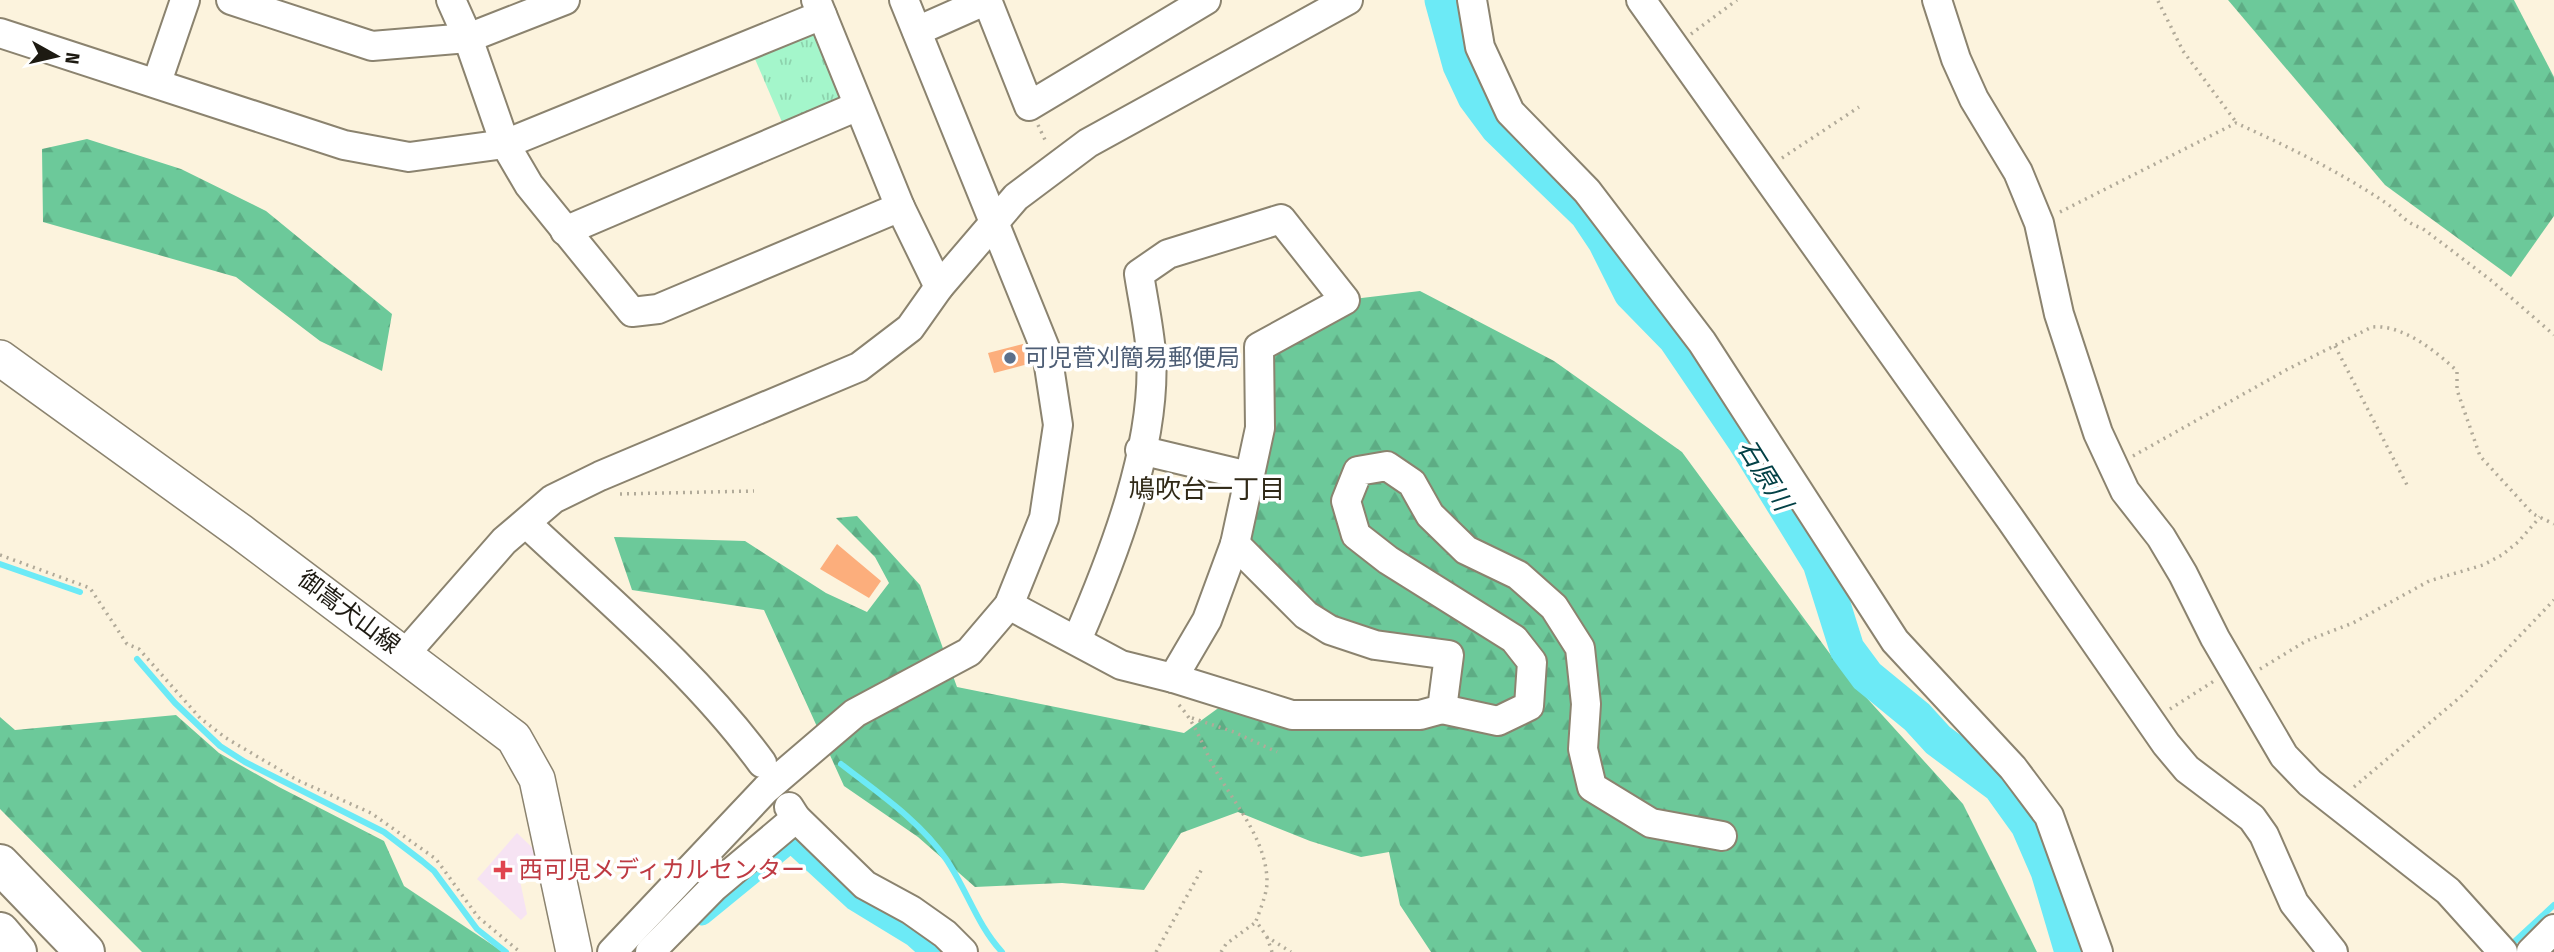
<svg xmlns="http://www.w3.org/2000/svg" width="2554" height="952" font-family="'Fira Sans Condensed','Noto Sans JP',sans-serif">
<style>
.medical{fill:#f6e3f3}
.forest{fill:url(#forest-firs)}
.park{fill:url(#park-tufts)}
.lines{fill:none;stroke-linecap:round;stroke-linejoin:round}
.stream{stroke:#6ceaf6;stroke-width:6}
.canal{stroke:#6ceaf6;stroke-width:21}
.river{stroke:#6ceaf6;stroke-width:35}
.building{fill:#fcae7c}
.minor-casing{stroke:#8b836f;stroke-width:32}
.major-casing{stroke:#8b836f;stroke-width:38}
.highway-casing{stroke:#8b836f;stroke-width:42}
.path{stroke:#b1aa99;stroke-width:3.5;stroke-dasharray:2 5;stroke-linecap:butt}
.minor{stroke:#fff;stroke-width:28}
.major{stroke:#fff;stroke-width:35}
.highway{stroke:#fff;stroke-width:38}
.service-dot{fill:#5c6f8a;stroke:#fff;stroke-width:2.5}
.health-dot{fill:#e0444e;stroke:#fff;stroke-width:2.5}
.labels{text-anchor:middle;stroke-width:7;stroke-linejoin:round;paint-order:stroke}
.service-label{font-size:24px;fill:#4e5e75;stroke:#fff;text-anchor:start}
.street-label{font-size:24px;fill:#1d1a12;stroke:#fff}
.health-label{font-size:24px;fill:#be3a42;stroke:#fff;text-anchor:start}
.water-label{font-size:26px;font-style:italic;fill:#034146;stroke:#fff}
.neighbourhood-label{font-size:26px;fill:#302917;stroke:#fff}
</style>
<defs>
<pattern id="forest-firs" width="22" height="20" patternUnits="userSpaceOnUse" patternTransform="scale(1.75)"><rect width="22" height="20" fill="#6cc99a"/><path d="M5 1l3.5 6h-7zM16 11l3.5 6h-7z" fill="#5dac84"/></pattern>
<pattern id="park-tufts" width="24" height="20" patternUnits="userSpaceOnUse" patternTransform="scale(1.75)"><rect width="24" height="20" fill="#a4f6cb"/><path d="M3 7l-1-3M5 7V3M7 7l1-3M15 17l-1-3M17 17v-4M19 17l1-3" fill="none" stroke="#8dd2ad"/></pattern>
</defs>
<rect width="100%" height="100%" fill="#fcf3dd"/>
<path class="medical" d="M517,833L538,853L519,876L527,914L521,920L477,879Z"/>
<g class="forest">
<path d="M2228,0H2514L2554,77V216L2511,277L2385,185Z"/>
<path d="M87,139L181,169L266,211L392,314L382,371L320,341L236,277L43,222L42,149Z"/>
<path d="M1420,291L1554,361L1682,452L1844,673L1963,804L2037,952H1431L1400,905L1389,852L1361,857L1310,841L1238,812L1181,833L1144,890L1062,883L975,887L918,837L844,786L764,610L632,590L614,537L745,541L826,593L867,612L889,583L875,557L836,518L857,516L920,585L957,687L1184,733L1228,701L1445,709L1449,655L1330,630L1235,544L1259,347L1345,300Z"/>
<path d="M176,715L219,753L279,787L384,841L404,886L503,952H142L0,809V717L15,730Z"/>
</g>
<path class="park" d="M822,15L858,106L788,136L749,45Z"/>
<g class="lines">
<g class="stream">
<path d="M0,564L80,592"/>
<path d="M137,659L175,703L220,746L245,762L384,832L422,861L434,871L477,929L506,952"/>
<path d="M841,764C878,793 919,820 946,859C967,890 977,925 1002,952"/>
<path d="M2513,943L2554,905"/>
</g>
<path class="canal" d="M702,915L791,842L854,900L913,936L931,952"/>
<path class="river" d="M1442,0L1460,65L1475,97L1498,128L1587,214L1605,241L1631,293L1675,338L1745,441L1820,563L1847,649L1867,676L1917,717L1938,740L2000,786L2028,825L2048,871L2072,952"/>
</g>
<g class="building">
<path d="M1023,344L1028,364L994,373L988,353Z"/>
<path d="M837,544L881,581L869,598L820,569Z"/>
</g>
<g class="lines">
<g class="minor-casing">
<g id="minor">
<path d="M231,0L372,46L468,38L565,0"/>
<path d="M451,0L468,38L505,144L529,185L632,312L658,309L900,207"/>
<path d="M816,0L900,207L939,287"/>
<path d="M987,0L1029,106L1206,0"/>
<path d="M1472,0L1480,47L1510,112L1587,191L1702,342L1895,641L2013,768L2049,816L2098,952"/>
<path d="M1641,0L2011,520L2166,744L2187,769L2252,818L2264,835L2294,903L2333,952"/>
<path d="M1937,0L1956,59L1974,99L2018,172L2039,223L2059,314L2098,433L2125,491L2161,537L2183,574L2215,638L2284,756L2310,783L2448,891L2503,952"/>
<path d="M917,31L987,0"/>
<path d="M0,33L344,145L409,157L505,144L822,15"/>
<path d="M157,82L185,0"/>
<path d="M565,231L858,106"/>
<path d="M1140,450L1249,476"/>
<path d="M527,524C608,600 696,673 762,763"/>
<path d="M1009,605L1121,665L1173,678L1292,715H1420L1442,709L1449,655L1375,645L1330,630L1306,615L1235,544"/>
<path d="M1077,640C1113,557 1157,445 1151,353C1149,327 1143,300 1139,274L1168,254L1281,219L1345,300L1259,347L1260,428L1235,544L1207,620L1173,678"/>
<path d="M405,654L504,541L553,499L600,476L859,367L910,328L939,287L1016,197L1088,143L1348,0"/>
<path d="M1442,709L1498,721L1529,706L1532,662L1514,639L1388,560L1356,535L1346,501L1358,471L1387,466L1412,483L1430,515L1466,550L1518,575L1554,607L1580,648L1586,704L1583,749L1592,787L1651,823L1722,836"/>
<path d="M789,807L796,818L865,885L911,910L945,934L963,952"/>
<path d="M612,952L766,789L855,713L969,652L1009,605L1044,518L1058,425L1047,353L904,0"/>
<path d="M650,952L714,887L796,818"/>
<path d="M2531,952L2554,929"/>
</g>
</g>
<g class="major-casing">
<path id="major" d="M0,358L241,532L514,738L537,779L574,952"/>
</g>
<g class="highway-casing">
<g id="highway">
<path d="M0,864L85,952"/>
<path d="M0,932L17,952"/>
</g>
</g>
<g class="path">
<path d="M2158,1L2183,51L2236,122"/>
<path d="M1691,34L1737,0"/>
<path d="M1038,125L1047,144"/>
<path d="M1782,158L1859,107"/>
<path d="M2060,212L2236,123C2287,146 2340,172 2386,203C2399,212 2406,224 2422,228L2492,281L2554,335"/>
<path d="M2335,346L2407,485"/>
<path d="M2133,456L2288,369L2372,327C2402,324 2436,351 2457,371V390L2480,456L2533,514L2554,524"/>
<path d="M620,494L754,491"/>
<path d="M0,555L90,588L127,644L139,649L200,718L226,738L297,780L371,813L436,859L478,917L520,952"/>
<path d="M2260,669L2306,641L2353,623L2429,581L2483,565L2502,555L2518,542L2540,517"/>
<path d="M1179,705C1197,725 1203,748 1216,771C1236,806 1268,842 1267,884C1266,896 1260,910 1256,921L1267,937L1291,952"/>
<path d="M2170,709L2214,681"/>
<path d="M1192,718L1234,732L1277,752"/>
<path d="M2354,787L2465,693L2554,600"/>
<path d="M1267,937L1272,952"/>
<path d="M1156,952L1203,867"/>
<path d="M1221,952L1226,944L1256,922"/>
</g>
<use href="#minor" class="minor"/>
<use href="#major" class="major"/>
<use href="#highway" class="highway"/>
</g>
<circle class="service-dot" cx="1010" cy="358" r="7"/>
<path class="health-dot" d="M499.5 859.5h7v7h7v7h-7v7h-7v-7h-7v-7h7z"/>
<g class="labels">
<g class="service-label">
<text x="1024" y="366">可児菅刈簡易郵便局</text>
</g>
<g class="street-label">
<text transform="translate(349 612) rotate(37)" y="8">御嵩犬山線</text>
</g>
<g class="health-label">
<text x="519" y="878">西可児メディカルセンター</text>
</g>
<g class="water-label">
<text transform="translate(1765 475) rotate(58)" y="9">石原川</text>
</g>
<g class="neighbourhood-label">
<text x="1207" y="498">鳩吹台一丁目</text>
</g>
</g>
<g transform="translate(56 56) rotate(98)" stroke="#ffffff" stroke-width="5" paint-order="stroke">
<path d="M0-5L12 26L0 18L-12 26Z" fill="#1d1a12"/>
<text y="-10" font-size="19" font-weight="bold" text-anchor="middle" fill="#1d1a12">N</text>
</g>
</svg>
